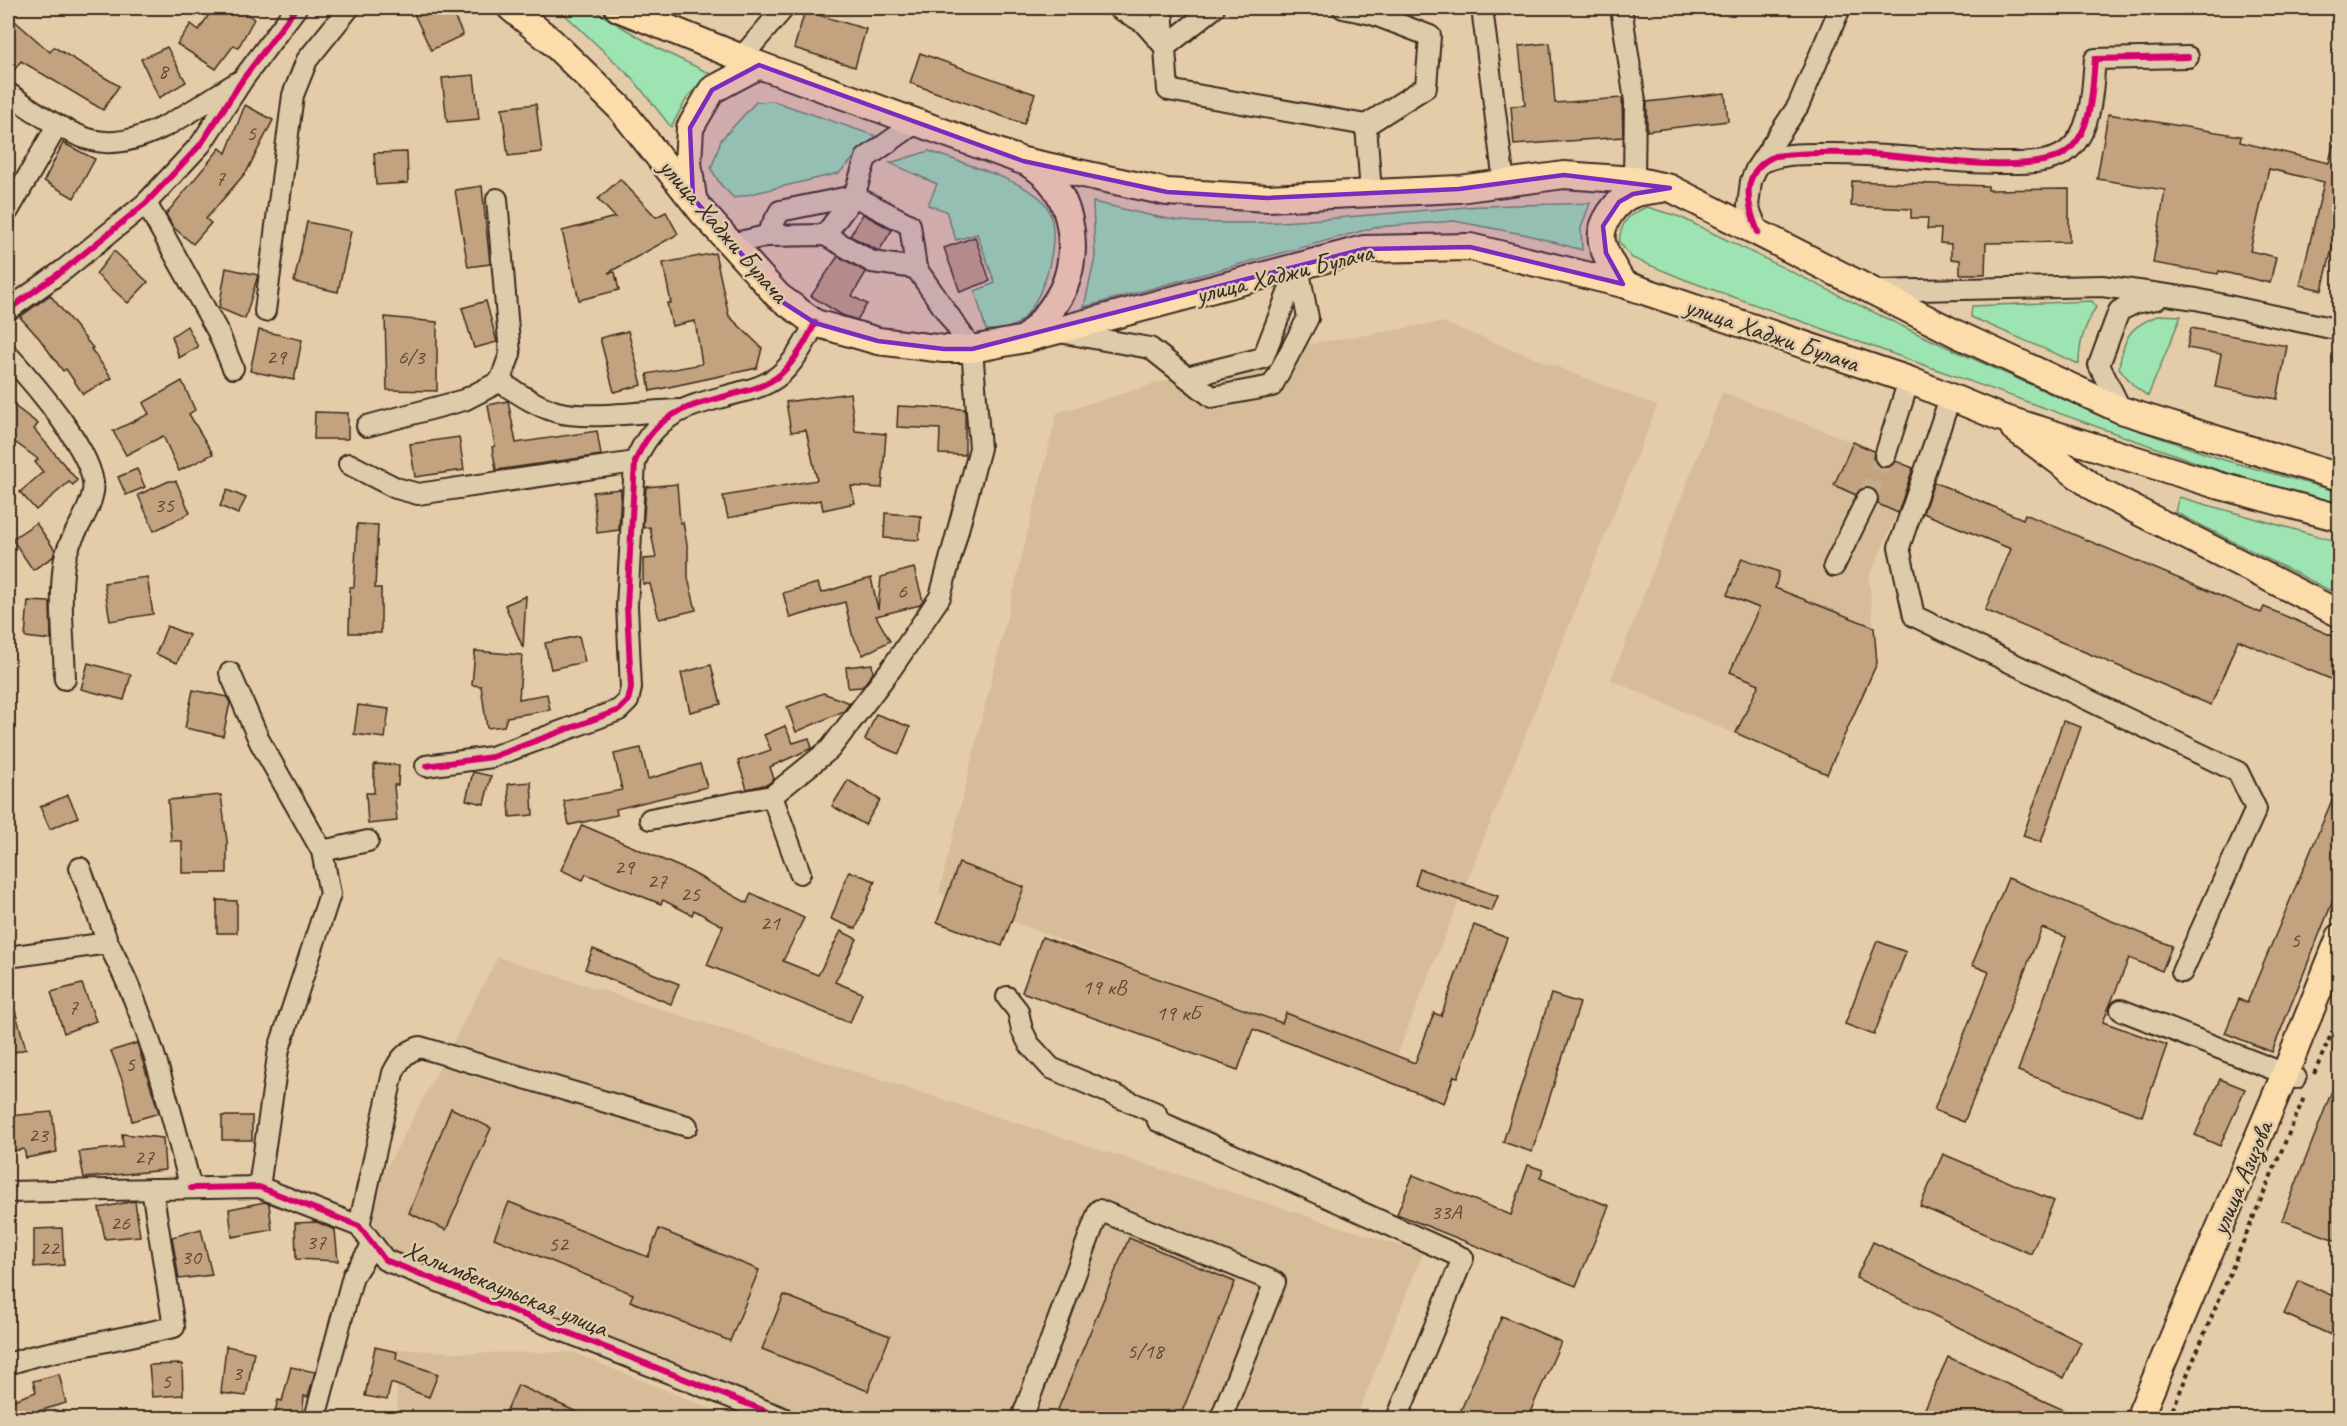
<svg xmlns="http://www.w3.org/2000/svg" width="2347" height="1426" font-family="Caveat,sans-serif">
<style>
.built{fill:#d7bc99}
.green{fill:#9de4b2;stroke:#6c8768;stroke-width:1.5}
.building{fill:#c2a27f;stroke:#3b2a1e;stroke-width:1.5}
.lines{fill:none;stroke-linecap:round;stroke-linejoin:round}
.minor-tunnel{stroke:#c3ac8c;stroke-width:20;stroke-dasharray:20 10;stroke-linecap:butt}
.minor-casing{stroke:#3b2a1e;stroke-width:24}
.major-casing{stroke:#3b2a1e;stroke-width:30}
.path{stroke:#3b2a1e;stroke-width:4;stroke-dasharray:4.5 4.5;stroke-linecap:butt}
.minor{stroke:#decbaa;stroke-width:20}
.major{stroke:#fddcac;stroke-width:26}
.rail{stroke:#3b2a1e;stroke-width:4.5}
.cycleway-casing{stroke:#decbaa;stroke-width:10}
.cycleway{stroke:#d6006c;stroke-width:6}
.marked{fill:#7b2cbf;fill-opacity:0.2;stroke:#7b2cbf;stroke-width:4.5;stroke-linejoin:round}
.labels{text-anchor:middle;stroke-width:5;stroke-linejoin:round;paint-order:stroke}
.number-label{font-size:22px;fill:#5d4836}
.street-label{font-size:26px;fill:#3b2a1e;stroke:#decbaa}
</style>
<rect width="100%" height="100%" fill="#e5cca8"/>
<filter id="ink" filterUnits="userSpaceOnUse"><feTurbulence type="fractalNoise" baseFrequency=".0167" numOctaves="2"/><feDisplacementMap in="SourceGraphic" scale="12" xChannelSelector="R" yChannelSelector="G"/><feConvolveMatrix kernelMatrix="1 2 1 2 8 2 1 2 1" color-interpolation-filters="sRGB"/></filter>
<g filter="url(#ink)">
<g class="built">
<path d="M1442,322L1657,406L1392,1068L939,893L1057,413L1261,352Z"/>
<path d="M1722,392L1853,442L1916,469L1869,578L1877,663L1827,774L1611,680Z"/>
<path d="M498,957L1423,1253L1356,1418H810L390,1255L364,1210Z"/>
<path d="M397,1349L470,1353L572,1352L734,1418H408L397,1408Z"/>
</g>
<g class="green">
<path d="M558,8H590L659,49L709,73L687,98L671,127L633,79Z"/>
<path d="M773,101L876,136L839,173L734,198L721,185L711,169L721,140L756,102Z"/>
<path d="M929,151C958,162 1023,180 1043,201C1067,228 1044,305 1017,324C1007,330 997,330 986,330L975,291L995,283L977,234L956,240L946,211L928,205L937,184L890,163Z"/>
<path d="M1093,202C1126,209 1160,220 1195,222C1281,227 1368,214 1454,208C1499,204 1545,205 1590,203L1581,228L1582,250L1528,235L1454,221L1376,227L1084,307L1095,258Z"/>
<path d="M1647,207L1680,217L1916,333L2109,420L2224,460L2339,492V504L2221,471L1686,280L1632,258L1619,242C1621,222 1628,214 1647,207Z"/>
<path d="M2092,301L2096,307C2085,326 2079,341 2079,364L1971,317L1972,306Z"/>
<path d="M2160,315L2181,316L2148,396L2134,386L2119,368C2124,337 2129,326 2160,315Z"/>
<path d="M2179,497L2339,542V595L2175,512Z"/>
</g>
<g class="building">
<path d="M213,8H238L254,19L238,48L234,45L216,69L177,44L191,24L199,30Z"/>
<path d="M429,8H450L463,35L431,50L414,14Z"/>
<path d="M805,11L866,29L855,67L794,48Z"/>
<path d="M8,15L50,52L54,47L119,86L103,110L21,61L8,78Z"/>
<path d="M1550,43L1555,103L1622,98L1623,137L1514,145L1511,106L1525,105L1519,46Z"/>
<path d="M167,47L186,82L159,98L141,59Z"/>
<path d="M920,53L1035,94L1024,124L910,83Z"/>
<path d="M474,75L479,119L447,122L442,78Z"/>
<path d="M1725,93L1728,121L1647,131V102Z"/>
<path d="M536,104L542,152L508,156L502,108Z"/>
<path d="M245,105L273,120L247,171L206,219L211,223L193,244L173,227L166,214L220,148L226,153Z"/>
<path d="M2108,114L2241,136L2240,142L2329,163L2333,145L2340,146V216L2322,290L2300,285L2324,182L2269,169L2250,251L2276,257L2270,283L2219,271L2218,274L2153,263L2165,190L2097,179Z"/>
<path d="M63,143L95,159L74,198L44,181Z"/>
<path d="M407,152L408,183L376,185L374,153Z"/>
<path d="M620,179L656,217L666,212L678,234L608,273L615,272L619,290L579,300L562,231L615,217L598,199Z"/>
<path d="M1852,181L1988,186V190L2069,189V242L1986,243L1985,274H1960V260L1951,259V244L1940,243L1941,229H1927L1928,218H1911V209L1851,206Z"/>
<path d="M482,186L490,264L468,267L455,190Z"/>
<path d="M863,214L892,230L879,251L850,236Z"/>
<path d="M307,222L351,231L338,292L294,282Z"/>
<path d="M975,237L990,281L960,292L944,248Z"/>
<path d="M114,251L148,282L128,303L96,274Z"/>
<path d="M715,253L729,316L762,348L757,368L650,391L647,374L702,364L695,321L672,326L667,303H671L663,263Z"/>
<path d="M838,256L866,272L852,296L867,304L857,320L842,315L811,296Z"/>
<path d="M226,268L258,275L245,319L219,308Z"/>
<path d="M50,295L93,348L91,349L112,378L83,394L66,369L63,371L39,338L20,317Z"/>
<path d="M486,301L497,342L474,348L462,308Z"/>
<path d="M385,317L437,322V391L387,390Z"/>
<path d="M187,326L198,347L179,358L172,336Z"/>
<path d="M2191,328L2287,346L2277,399L2215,387L2221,354L2187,348Z"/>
<path d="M259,330L302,340L294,380L250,371Z"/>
<path d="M628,331L642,385L614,392L600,338Z"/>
<path d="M182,381L195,410L189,414L213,454L179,471L163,436L126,455L113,431L149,414L143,403Z"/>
<path d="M850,393L855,431L886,434L882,488L851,486L855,503L823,510L821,500L728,518L723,496L817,480L806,430L791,432L786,402Z"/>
<path d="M8,401L38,424L34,429L77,480L73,485L69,482L36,510L20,492L43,472L35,462L38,459L8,437Z"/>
<path d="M508,401L516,443L597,431L601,455L496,470L492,447L495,446L488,405Z"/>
<path d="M898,406L965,409V455L939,454L940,429L897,427Z"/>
<path d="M315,412L348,413V439H314Z"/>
<path d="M459,437L464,470L415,477L410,444Z"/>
<path d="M1853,442L1874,451L1873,459L1881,467L1888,468L1896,461L1913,468L1898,513L1878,504L1877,493L1872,488L1861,489L1856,495L1834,485Z"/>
<path d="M137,469L145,487L126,495L118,477Z"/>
<path d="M169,481H176L190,513L154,531L138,495Z"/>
<path d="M1934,482L2023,519L2025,514L2261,613L2264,607L2340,639V683L2238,640L2211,705L1985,610L2011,549L1923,513Z"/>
<path d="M677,484L680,523L683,522L688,550V578L696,610L659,619L650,584H643V559L656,558L650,527L643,528L646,487Z"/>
<path d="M621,489L619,530L597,533L593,492Z"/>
<path d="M227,490L246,498L238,514L220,506Z"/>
<path d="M885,513L921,516L919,540L884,538Z"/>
<path d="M36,523L55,550L53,557L33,570L12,539Z"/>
<path d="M357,524L378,525L375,588H381V633H349L350,587H354Z"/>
<path d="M1742,558L1779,572L1775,588L1874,627L1877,663L1827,774L1736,733L1759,684L1730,672L1759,608L1727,595Z"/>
<path d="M914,568L923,601L920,605L876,616L890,641L863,655L852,634L845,602L790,618L783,593L818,583L821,593L871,578L878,609L881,577Z"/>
<path d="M147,577L153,614L110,621L104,583Z"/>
<path d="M526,596L523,648L505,605Z"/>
<path d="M28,601L50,602L51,640L25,637Z"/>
<path d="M167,626L189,635L177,663L156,654Z"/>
<path d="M579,636L585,662L551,669L545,643Z"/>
<path d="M475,651L522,655L519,699L547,694L550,710L507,717L504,726L487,728L481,686L472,685Z"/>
<path d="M88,663L131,675L124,700L81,689Z"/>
<path d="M872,664L873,673L862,687L848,688L846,667Z"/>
<path d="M711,665L721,704L690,712L681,673Z"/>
<path d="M193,690L227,697L230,703L223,736L185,728Z"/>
<path d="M823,693L850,703L844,711L796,732L787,707Z"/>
<path d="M358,705L389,709L385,738L354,734Z"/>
<path d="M876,714L910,727L899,754L865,740Z"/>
<path d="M2063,721L2081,727L2041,842L2023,836Z"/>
<path d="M785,726L793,743L809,738L812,748L770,767L774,779L768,784L747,789L738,761L771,750L764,735Z"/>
<path d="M641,748L648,779L700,764L707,787L616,809L617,815L569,825L564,801L622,790L614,754Z"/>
<path d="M374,764L399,765L398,785H394L397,821L368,824L366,793H374Z"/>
<path d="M473,772L491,776L484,804L466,800Z"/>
<path d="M848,780L880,800L865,825L832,806Z"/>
<path d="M2340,781V883L2272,1052L2225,1033L2239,999L2247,1003Z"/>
<path d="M531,782L533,815L510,817L508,784Z"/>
<path d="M68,795L78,817L50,829L40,807Z"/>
<path d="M221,795L227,841V873H182V841H171L168,800Z"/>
<path d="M582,825L689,871L747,903L751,893L804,918L783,961L818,975L841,931L857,939L835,982L862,993L850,1023L707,965L723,926L694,910L692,915L663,900L661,904L586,874L583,880L561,870Z"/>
<path d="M959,863L1024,887L1002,946L937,922Z"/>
<path d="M1420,869L1498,896L1492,911L1415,885Z"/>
<path d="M849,871L875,881L856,929L831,919Z"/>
<path d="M2008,878L2172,946L2162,971L2129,958L2103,1022L2167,1045L2142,1116L2018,1071L2066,937L2042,928L1964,1122L1934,1110L1989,972L1972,965Z"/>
<path d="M217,900L237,901V933H217Z"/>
<path d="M1474,925L1507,938L1458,1077L1454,1076L1444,1103L1253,1029L1238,1070L1022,992L1042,937L1282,1023L1286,1013L1415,1063L1434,1013L1441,1016Z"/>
<path d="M1877,941L1906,952L1874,1035L1845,1024Z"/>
<path d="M593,949L679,984L671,1004L585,969Z"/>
<path d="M82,984L96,1021L64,1033L51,992Z"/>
<path d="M1551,994L1580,1003L1532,1152L1503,1142Z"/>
<path d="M8,1000H12L26,1049L8,1054Z"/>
<path d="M137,1043L159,1113L132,1121L124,1085L111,1051Z"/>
<path d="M2338,1075L2340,1076V1242L2282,1220Z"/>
<path d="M2220,1079L2245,1089L2220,1146L2195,1135Z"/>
<path d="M451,1108L491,1128L446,1230L409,1213Z"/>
<path d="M52,1112L57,1152L26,1158L24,1149L8,1152V1116Z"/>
<rect x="222" y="1116" width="30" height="24"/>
<path d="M122,1134L163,1138L165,1170L84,1178L79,1152L123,1147Z"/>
<path d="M1943,1154L2054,1201L2031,1254L1920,1206Z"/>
<path d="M1528,1165L1543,1170L1540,1178L1609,1206L1576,1286L1397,1214L1413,1175L1511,1215Z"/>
<path d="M135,1201L140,1236L105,1239L99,1208Z"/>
<path d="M265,1202L269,1204L272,1230L232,1237L229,1209Z"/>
<path d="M509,1202L648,1257L659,1229L759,1270L730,1341L630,1301L633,1294L494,1238Z"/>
<path d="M317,1222L335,1230L338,1261L296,1259L295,1223Z"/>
<path d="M62,1228L64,1265L34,1267V1229Z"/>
<path d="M201,1229L212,1275L179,1279L172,1237Z"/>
<path d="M1129,1238L1235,1282L1179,1419H1054Z"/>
<path d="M1873,1242L2081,1342L2064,1378L1856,1278Z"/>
<path d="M2299,1281L2340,1299V1339L2284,1314Z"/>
<path d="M784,1295L890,1336L868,1391L762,1349Z"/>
<path d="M1502,1316L1561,1342L1527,1419H1457Z"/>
<path d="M226,1346L254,1352L246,1396L221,1393Z"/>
<path d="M375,1347L397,1352L396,1359L438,1374L429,1397L391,1383L387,1400L365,1396Z"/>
<path d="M1948,1357L2044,1401L2083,1419H1934L1923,1413Z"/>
<path d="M182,1364L183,1395L152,1397L149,1365Z"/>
<path d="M291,1367L315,1372L308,1397L304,1396L302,1419H273L278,1400L282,1401Z"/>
<path d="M59,1374L66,1403L39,1411L42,1419H8V1402L36,1392L33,1381Z"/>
<path d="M518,1385L592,1419H503Z"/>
</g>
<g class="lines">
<path class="minor-tunnel" d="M1867,499L1885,456"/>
<g class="minor-casing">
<g id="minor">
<path d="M1118,8L1143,22L1165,47L1214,8"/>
<path d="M1162,8L1168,90L1366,125"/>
<path d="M1343,8L1372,14L1430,36L1426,87L1366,125L1371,193"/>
<path d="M1482,8L1504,183"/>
<path d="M1621,8L1635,101L1634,180"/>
<path d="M741,58L784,8"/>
<path d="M8,93C32,110 75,141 105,142C149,145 201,104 238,82"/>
<path d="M1763,162C1783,153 1804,154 1825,154C1883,153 1941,162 1999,163C2019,163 2048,165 2066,152C2093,132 2092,89 2095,59L2188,57"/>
<path d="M497,199L510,354L500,382C518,393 536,406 557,412C587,420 646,411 678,410"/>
<path d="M146,203L218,332L233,368"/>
<path d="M8,211L57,126"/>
<path d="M1758,232L1748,206L1751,181L1756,169L1798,106L1840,8"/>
<path d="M825,235L854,196L866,158L917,122"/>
<path d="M766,236L825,235L872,262L916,268"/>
<path d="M1874,291L2102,286L2196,299L2340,330"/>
<path d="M8,310L65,269L146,203L201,144L243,79L296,8"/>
<path d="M265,311L293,95L307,60L349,8"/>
<path d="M1059,332L1150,348L1212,397L1272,386L1308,318L1298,267"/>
<path d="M8,355C31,380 99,457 93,492C88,519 67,538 64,564C59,600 64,643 65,679"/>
<path d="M1187,377L1263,358L1298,267"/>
<path d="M1950,398L1899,547L1914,616L2238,772L2256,809L2182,972"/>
<path d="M2121,410L2099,365L2119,311L2135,303L2157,299"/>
<path d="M367,426L464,400L499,382"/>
<path d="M1885,456L1909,380"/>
<path d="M349,464L396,488L418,494L635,462"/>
<path d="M1834,566L1867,499"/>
<path d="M230,673L260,742L322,851L330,894L279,1049L259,1187"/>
<path d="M426,766L492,757L619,710L628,701L631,688L627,606L635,462C656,409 692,406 741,392C755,389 771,383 782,373C797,358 806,341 815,323"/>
<path d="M772,796L800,873"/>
<path d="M650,819L772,796L830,749L891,669L940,597L980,448L972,349L916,268L910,225L854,196L780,211L766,236L731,244"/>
<path d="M322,851L368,841"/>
<path d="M80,868L108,943"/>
<path d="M8,957L108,943C150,1022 168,1102 191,1188"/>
<path d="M1007,997L1018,1011L1022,1030L1029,1044L1051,1068L1156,1113L1158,1121L1463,1258L1397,1418"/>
<path d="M2121,1010L2296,1078"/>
<path d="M8,1192L259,1187L359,1226L385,1260L783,1418"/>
<path d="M359,1226L393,1073C400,1059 405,1052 420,1047L687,1126"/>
<path d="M8,1364L34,1356L174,1327L152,1189"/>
<path d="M315,1418L353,1276L372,1246"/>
<path d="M1022,1418L1099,1210L1275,1282L1221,1418"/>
</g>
</g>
<g class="major-casing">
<g id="major">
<path d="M511,8L551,41L620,108L703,213L778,296L815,323L878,341L944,349H972L1025,339L1364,249L1470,247L1623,284L1909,380L1999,417L2217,485L2340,518"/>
<path d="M618,8L759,65L1023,161L1167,192L1267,198L1459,189L1564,175L1634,180L1670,188L1957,334L2121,410L2340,477"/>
<path d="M693,198L688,163L690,128L712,90L759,65"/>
<path d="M1623,284C1616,271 1605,257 1602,242C1599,224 1616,200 1633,194C1641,191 1652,190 1661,189"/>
<path d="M1025,339C1040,324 1055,307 1064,287C1081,247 1071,187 1031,165"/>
<path d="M2014,428L2100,492L2340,614"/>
<path d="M2139,1418L2285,1074L2340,937"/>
</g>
</g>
<g class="path">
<path d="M2314,1074L2340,1014"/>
<path d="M2169,1418L2305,1095"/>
</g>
<use href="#minor" class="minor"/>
<use href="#major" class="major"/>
<path class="rail" d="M2338,1418L2340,1416"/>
<g class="cycleway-casing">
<g id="cycleway">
<path d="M1758,232C1746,203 1740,171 1775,156C1811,152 1849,152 1885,155C1925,158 2033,176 2066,152C2093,132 2092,89 2095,59L2188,57"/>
<path d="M8,310L65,269L146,203L201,144L243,79L296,8"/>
<path d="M426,766L492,757L619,710L628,701L631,688L627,606L635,462C656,409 692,406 741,392C755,389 771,383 782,373C797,358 806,341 815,323"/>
<path d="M191,1188L259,1187L359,1226L385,1260L783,1418"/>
</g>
</g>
<use href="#cycleway" class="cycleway"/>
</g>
</g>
<path class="marked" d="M759,65L1023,161L1167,192L1267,198L1459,189L1564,175L1670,188L1633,194L1619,202L1603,226L1606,253L1623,284L1470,247L1364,249L972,349H944L878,341L815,323L784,303L693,198L690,128L712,90Z"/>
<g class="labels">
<g class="number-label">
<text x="163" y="78">8</text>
<text x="251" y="140">5</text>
<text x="220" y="185">7</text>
<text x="276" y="364">29</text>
<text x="411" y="364">6/3</text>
<text x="164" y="512">35</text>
<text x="902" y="598">6</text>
<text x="624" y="874">29</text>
<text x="657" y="888">27</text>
<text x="690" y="901">25</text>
<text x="770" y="930">21</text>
<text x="2295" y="947">5</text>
<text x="1104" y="994">19 кВ</text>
<text x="73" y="1014">7</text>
<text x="1178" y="1020">19 кБ</text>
<text x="130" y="1071">5</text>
<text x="38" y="1142">23</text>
<text x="144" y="1164">27</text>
<text x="1446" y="1219">33А</text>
<text x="120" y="1230">26</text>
<text x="316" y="1249">37</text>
<text x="558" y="1251">52</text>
<text x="49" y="1255">22</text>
<text x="191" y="1264">30</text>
<text x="1145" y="1358">5/18</text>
<text x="237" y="1380">3</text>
<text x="166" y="1388">5</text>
</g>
<g class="street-label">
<text transform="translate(724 230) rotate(49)" y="9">улица Хаджи Булача</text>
<text transform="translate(1284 273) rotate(-14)" y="9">улица Хаджи Булача</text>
<text transform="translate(1772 334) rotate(19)" y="9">улица Хаджи Булача</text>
<text transform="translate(2241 1178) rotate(-67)" y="9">улица Азизова</text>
<text transform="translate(506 1288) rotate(22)" y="9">Халимбекаульская улица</text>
</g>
</g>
<rect width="2347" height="1426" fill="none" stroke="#decbaa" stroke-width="30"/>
<rect x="15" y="15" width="2317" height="1396" fill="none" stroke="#3b2a1e" stroke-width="2" filter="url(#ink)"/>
</svg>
